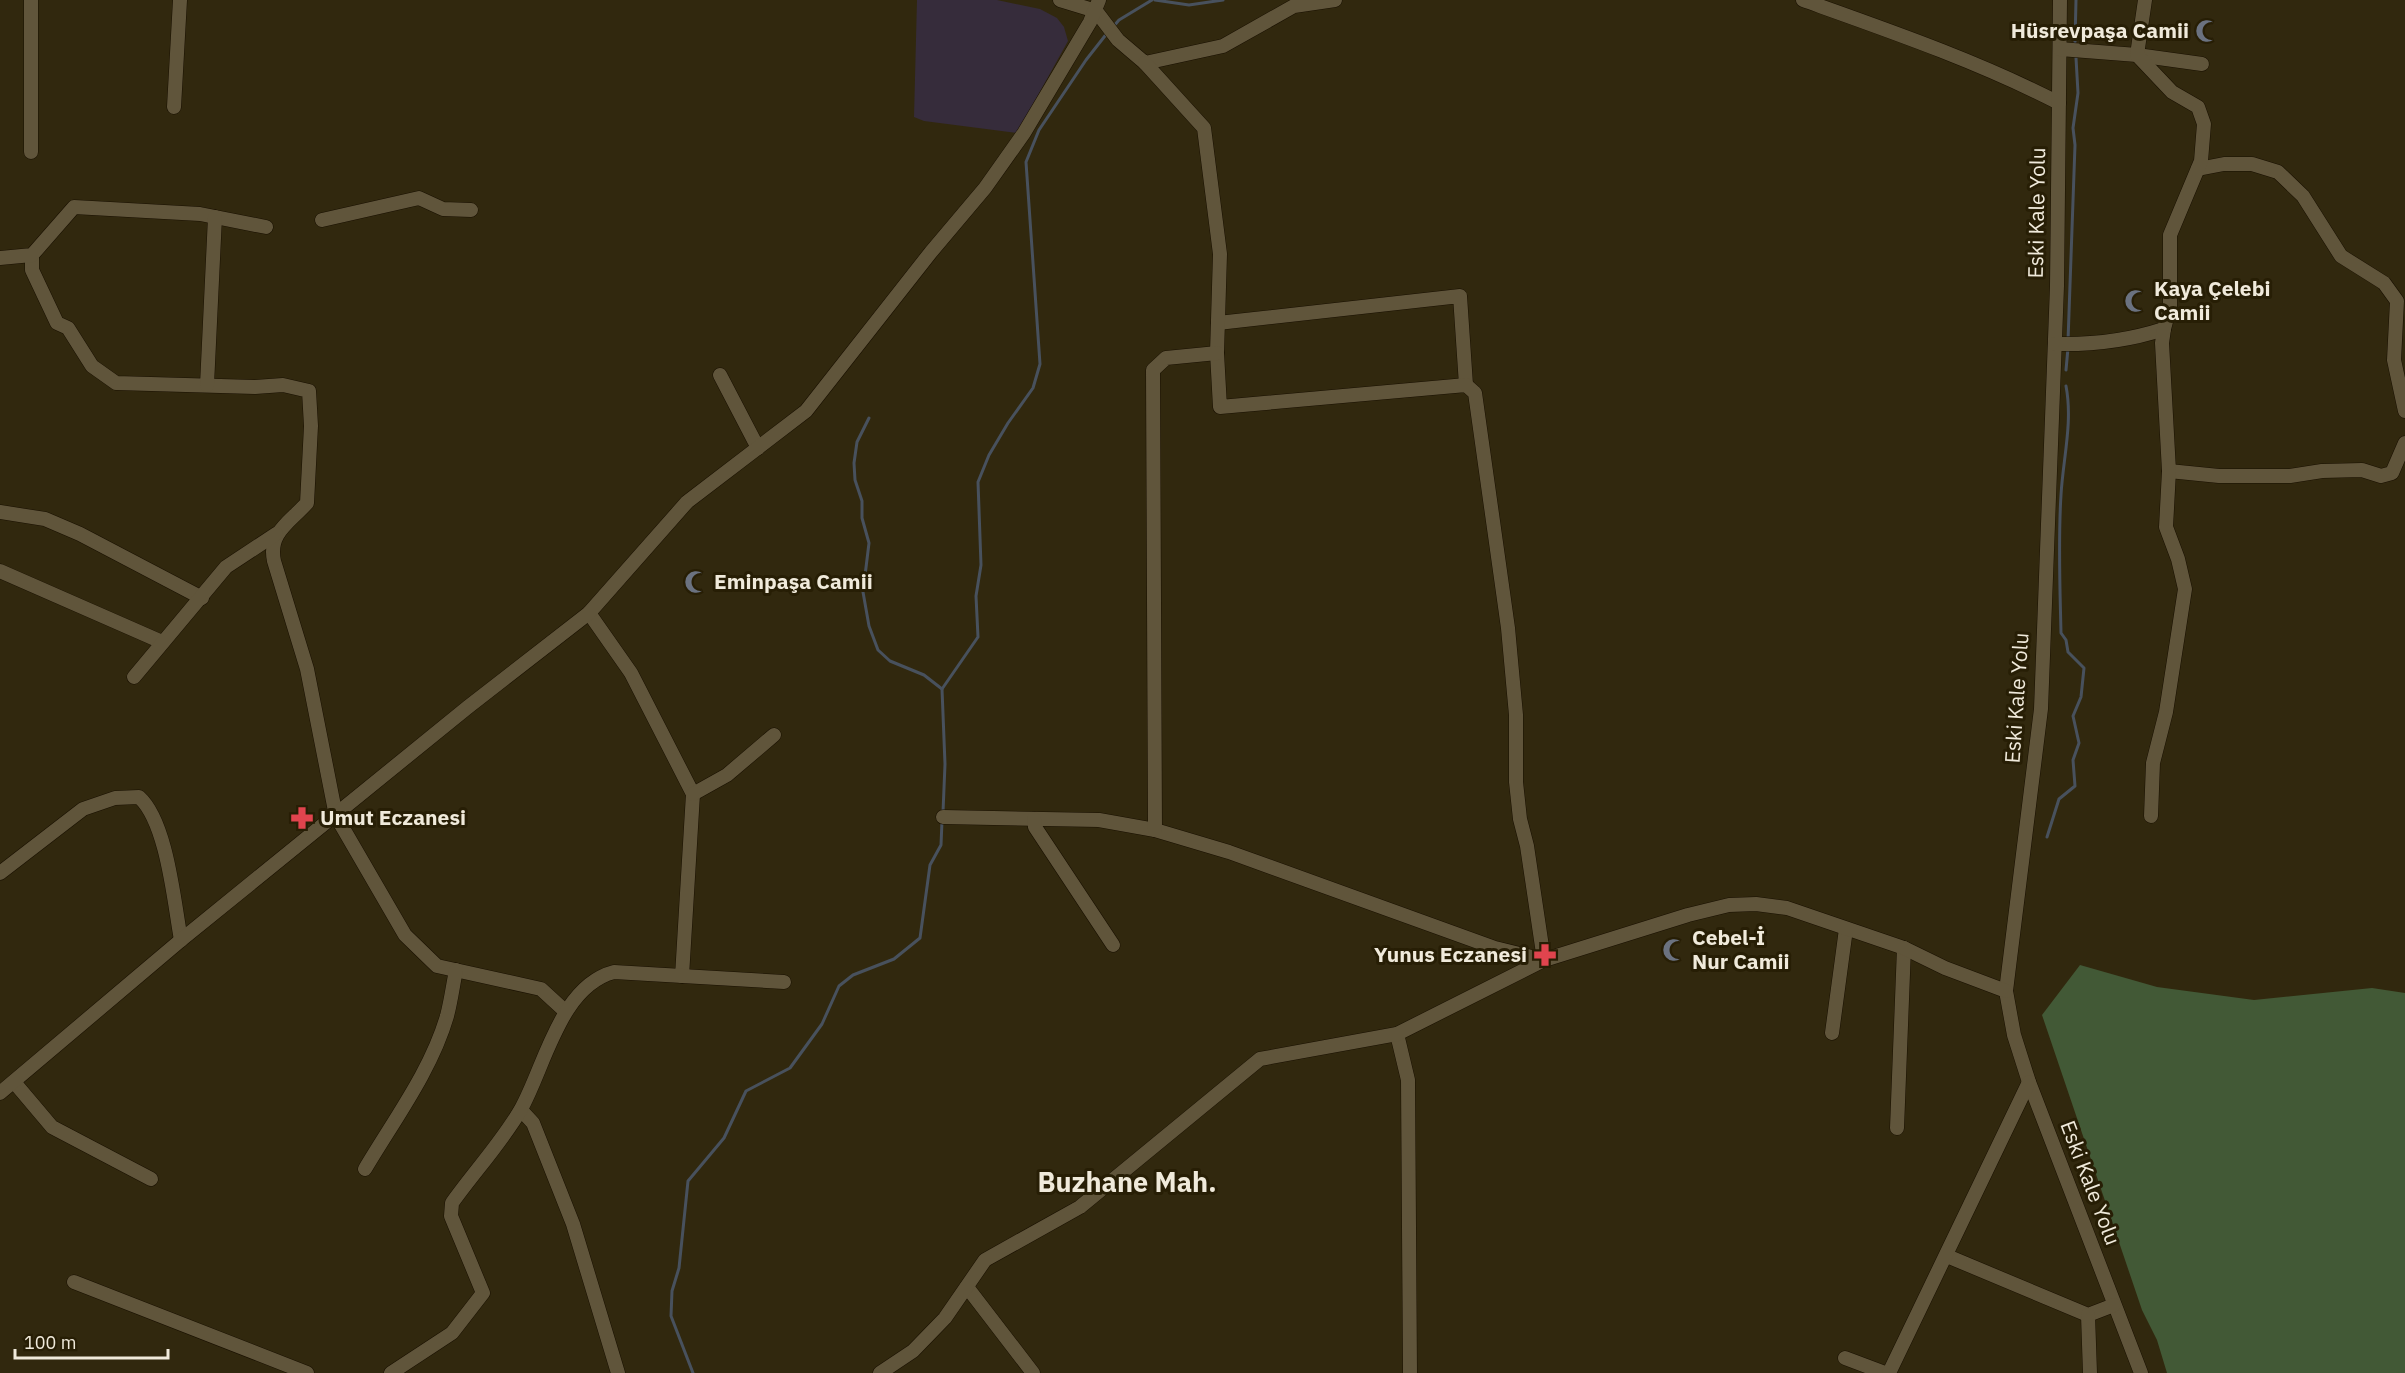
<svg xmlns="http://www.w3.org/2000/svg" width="2405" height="1373" font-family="'IBM Plex Sans',sans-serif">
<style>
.education{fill:#362c3b}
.green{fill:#425936}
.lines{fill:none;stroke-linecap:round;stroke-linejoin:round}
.stream{stroke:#48515d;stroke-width:3}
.minor-casing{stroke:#191000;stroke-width:15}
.minor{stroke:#60553b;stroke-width:14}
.labels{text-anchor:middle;stroke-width:6;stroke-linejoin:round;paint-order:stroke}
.poi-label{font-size:21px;font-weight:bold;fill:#f0eadb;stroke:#271e05;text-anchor:start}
.street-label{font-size:21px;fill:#f0eadb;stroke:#271e05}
.district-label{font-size:27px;font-weight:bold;fill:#f0eadb;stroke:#271e05}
</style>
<rect width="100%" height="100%" fill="#31280e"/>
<path class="education" d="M917,0H997L1040,9L1057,18L1064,27L1068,41L1017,133L924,121L914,117Z"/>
<path class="green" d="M2080,965L2157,987L2254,1000L2372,988L2405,993V1373H2167L2157,1340L2142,1310L2042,1015Z"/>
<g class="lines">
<g class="stream">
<path d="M1155,0L1189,5L1223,0"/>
<path d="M1113,27L1119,20L1152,0"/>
<path d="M2075,42L2076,0"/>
<path d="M2068,341L2075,145L2073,128L2078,93L2076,58"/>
<path d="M2066,370L2068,348"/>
<path d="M869,418L857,442L854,463L855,480L862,501V518L869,543L863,592L869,626L878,650L890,661L924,675L942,689"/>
<path d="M943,812L945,764L942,689L978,637L976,596L981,565L978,482L989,455L1008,423L1033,388L1040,364L1026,162L1039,130L1086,60L1108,32"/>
<path d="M2047,837L2059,799L2075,786L2073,760L2079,743L2073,716L2081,697L2084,668L2068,652L2066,640L2061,633C2060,587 2058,541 2061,495C2063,459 2073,422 2066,386"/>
<path d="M693,1373L671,1316L672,1291L679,1268L688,1181L724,1138L746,1091L790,1068L822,1024L839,986L853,975L894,959L920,938L930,865L941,845L942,821"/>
</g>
<g class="minor-casing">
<g id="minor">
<path d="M1060,0L1096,11L1118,40L1145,63L1223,46L1294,6L1335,0"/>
<path d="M1803,0C1890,31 1977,61 2059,103"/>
<path d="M2060,0L2057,286L2041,709L2006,991L2014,1035L2029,1082L2141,1373"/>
<path d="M2060,49L2137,55L2202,64"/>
<path d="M174,107L180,0"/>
<path d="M31,152V0"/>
<path d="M2198,169L2224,164H2252L2278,172L2303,196L2341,256L2384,283L2397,301L2394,360L2405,411"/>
<path d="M322,220L419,198L443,209L471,210"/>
<path d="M32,255V270L57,323L68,328L92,366L116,383L255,387L283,385L309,391L311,426L307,503C289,523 268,533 274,561L307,669L336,816L405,935L437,966L541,989L565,1011"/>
<path d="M0,258L32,255L74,207L200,214L266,227"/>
<path d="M1218,323L1460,296L1466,385"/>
<path d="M2055,344C2094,345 2127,341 2164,329L2170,306V235L2201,161L2204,124L2198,107L2172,92L2137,55L2145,0"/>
<path d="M720,375L758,448"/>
<path d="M207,385L215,217"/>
<path d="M2169,471L2219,476H2290L2322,471L2362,470L2381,476L2392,473L2405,443"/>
<path d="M0,512L45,519L80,534L202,598"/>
<path d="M0,571L162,642"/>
<path d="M589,613L631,673L693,794L682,976"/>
<path d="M134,677L226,567L276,534"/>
<path d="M693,794L727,775L774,735"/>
<path d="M2151,816L2153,763L2166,712L2185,589L2178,559L2166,527L2169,471L2162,343L2164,329"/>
<path d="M943,817L1099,820L1155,830L1229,852L1495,948L1544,960L1527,846L1520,819L1516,782V715L1508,628L1475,393L1466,385L1220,407L1217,353L1220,254L1204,128L1145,63"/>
<path d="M1034,819L1035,827L1113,945"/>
<path d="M1155,830L1153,370L1166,358L1217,353"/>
<path d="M0,873L83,809L115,798L139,797C167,822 174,902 181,940"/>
<path d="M1832,1033L1846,929"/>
<path d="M1397,1034L1408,1080L1410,1373"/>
<path d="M14,1082L52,1127L151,1179"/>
<path d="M0,1093L181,940L468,707L589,613L687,502L806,411L931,252L985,188L1024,133L1090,22L1099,0"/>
<path d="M521,1110L533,1123L573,1224L618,1373"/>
<path d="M1897,1128L1904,948"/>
<path d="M365,1169C394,1120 431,1071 447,1016C451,1001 453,985 456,970"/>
<path d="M1947,1256L2088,1315L2114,1305"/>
<path d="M74,1282L307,1373"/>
<path d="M967,1287L1033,1373"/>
<path d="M2088,1315L2090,1373"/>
<path d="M1845,1358L1885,1373"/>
<path d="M391,1373L452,1333L483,1293L451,1216L452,1203C474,1172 502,1142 521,1109C545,1066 560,986 614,972L784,982"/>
<path d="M880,1373L913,1351L945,1318L985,1260L1080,1207L1260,1059L1397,1034L1544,960L1688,915L1729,905L1756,904L1787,908L1904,948L1945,968L2006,991"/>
<path d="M1889,1373L2029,1082"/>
</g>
</g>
<use href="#minor" class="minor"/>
</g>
<defs>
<g id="mosque-bare" transform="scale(1.8)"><path d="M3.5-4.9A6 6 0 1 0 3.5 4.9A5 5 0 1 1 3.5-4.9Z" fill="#6b7280" stroke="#271e05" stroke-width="2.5" paint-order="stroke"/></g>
<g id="pharmacy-bare" transform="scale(1.8)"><path d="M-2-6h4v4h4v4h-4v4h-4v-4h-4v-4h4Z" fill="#e0444e" stroke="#271e05" stroke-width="2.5" paint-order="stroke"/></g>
</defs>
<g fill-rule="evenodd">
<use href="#mosque-bare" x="2207" y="31"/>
<use href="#mosque-bare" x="2136" y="301"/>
<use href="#mosque-bare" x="696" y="582"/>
<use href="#pharmacy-bare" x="302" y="818"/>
<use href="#mosque-bare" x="1674" y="950"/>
<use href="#pharmacy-bare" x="1545" y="955"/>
</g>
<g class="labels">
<g class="poi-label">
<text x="2189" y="38" text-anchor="end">Hüsrevpaşa Camii</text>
<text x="2154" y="296">Kaya Çelebi<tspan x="2154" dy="24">Camii</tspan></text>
<text x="714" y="589">Eminpaşa Camii</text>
<text x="320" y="825">Umut Eczanesi</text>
<text x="1692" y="945">Cebel-İ<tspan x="1692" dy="24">Nur Camii</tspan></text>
<text x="1527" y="962" text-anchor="end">Yunus Eczanesi</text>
</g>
<g class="street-label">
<text transform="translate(2037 213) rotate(-89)" y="7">Eski Kale Yolu</text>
<text transform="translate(2017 698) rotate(-86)" y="7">Eski Kale Yolu</text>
<text transform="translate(2090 1183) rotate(69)" y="7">Eski Kale Yolu</text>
</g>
<g class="district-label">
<text x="1127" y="1192">Buzhane Mah.</text>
</g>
</g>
<path d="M15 1349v9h153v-9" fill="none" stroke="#f0eadb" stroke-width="3"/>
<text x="24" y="1349" font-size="18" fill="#f0eadb" stroke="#271e05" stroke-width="4.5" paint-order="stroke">100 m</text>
</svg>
